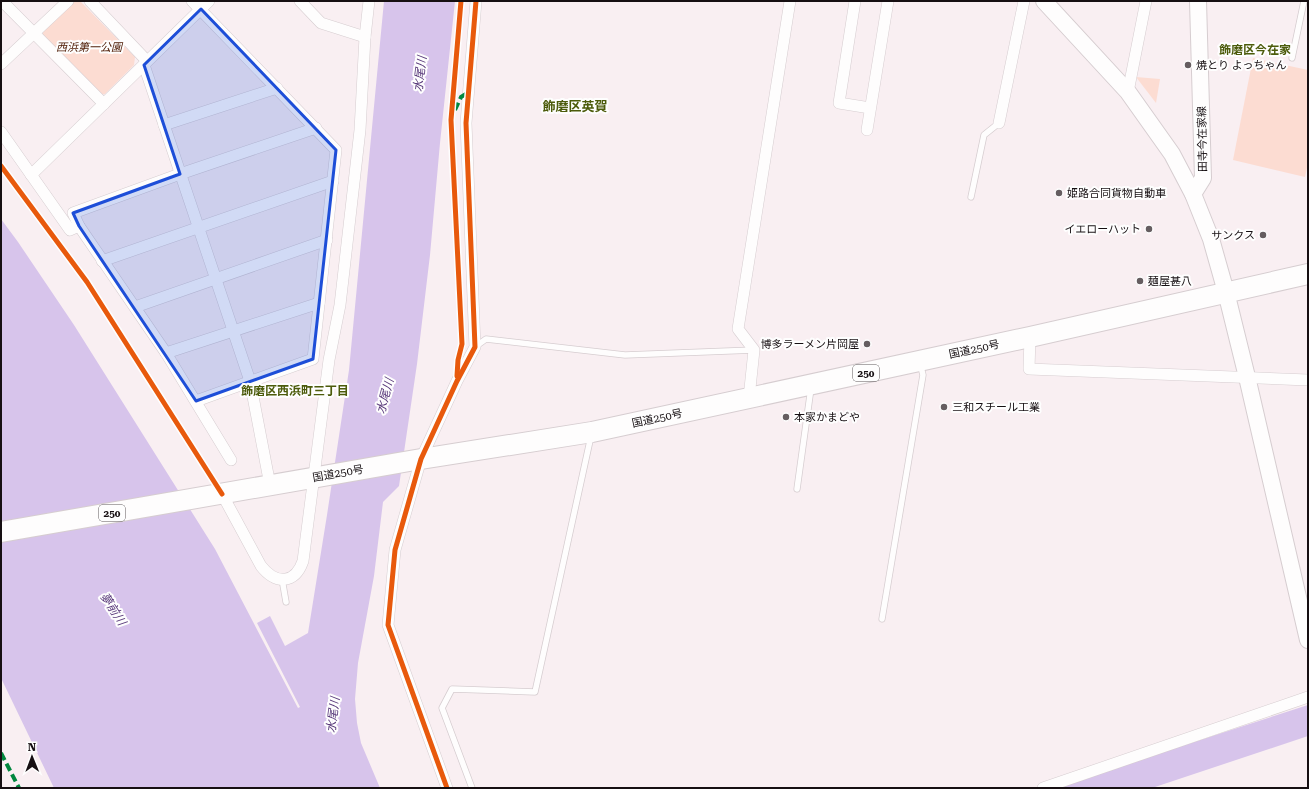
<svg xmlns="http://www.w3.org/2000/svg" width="1309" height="789" font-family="'Roboto Serif','Noto Sans JP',serif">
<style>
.green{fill:#fcdcd2}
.water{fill:#d7c4eb}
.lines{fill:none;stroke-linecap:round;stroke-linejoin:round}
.lane-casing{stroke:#d6cdd0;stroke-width:7}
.street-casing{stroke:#d6cdd0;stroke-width:12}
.secondary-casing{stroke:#d6cdd0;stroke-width:18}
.highway-casing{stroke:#d6cdd0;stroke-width:22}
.lane{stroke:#fefdfd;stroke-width:5.5}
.street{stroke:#fefdfd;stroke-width:11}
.secondary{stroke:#fefdfd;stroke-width:16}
.highway{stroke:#fefdfd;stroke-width:20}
.quiet{stroke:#00873e;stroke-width:4;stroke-dasharray:8 4;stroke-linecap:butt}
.cycleway-casing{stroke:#fefefe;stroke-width:8}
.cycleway{stroke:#e8590c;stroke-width:5}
.marked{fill:#1d4ed8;fill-opacity:0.2;stroke:#1d4ed8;stroke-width:3;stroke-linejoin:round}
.poi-dot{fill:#655d60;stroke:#fefefe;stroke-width:1.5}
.labels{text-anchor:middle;stroke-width:4;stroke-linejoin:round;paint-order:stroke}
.shield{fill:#fefefe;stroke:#5c5759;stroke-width:1}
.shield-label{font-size:10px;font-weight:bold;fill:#160f12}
.park-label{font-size:11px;font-style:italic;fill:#4c1800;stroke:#fefefe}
.poi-label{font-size:11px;fill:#160f12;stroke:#fefefe;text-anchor:start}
.street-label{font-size:11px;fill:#160f12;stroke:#fefefe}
.neighbourhood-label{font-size:12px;font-weight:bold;fill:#4c5b0b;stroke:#fefefe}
.water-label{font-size:12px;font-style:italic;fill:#58397a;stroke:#fefefe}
.quarter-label{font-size:13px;font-weight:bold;fill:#4c5b0b;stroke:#fefefe}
</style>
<rect width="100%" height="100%" fill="#f9eff2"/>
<g class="green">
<path d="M72,1H80L135,57L134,65L105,94L99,95L43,36V29Z"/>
<path d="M1253,58L1308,70V163L1305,177L1233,160Z"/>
<path d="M1136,77L1160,79L1156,103Z"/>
</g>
<g class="water">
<path d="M384,1H455L440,143L430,255L417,364L399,486L383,502L374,576L358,663L355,699L357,723L361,743L380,788H54L1,678V219L18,242L74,325L215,549L298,708L300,707L257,623L270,616L285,646L308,633L327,515L349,370Z"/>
<path d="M1308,705V736L1152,788H1052Z"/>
</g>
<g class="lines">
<g class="lane-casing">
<g id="lane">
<path d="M1292,58L1304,1"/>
<path d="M971,197L984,135L999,123"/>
<path d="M475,347L486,339L625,355L754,350"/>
<path d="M797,489L811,388"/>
<path d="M282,579L286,602"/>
<path d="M882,619L923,375L920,363"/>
<path d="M472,788L442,708L452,689L535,692L591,436"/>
</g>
</g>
<g class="street-casing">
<g id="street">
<path d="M2,1L104,104"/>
<path d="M90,1L147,61"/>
<path d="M192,1L336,150L313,359L196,401"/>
<path d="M300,1L321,23L365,37"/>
<path d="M855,1L839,103L870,108"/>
<path d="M1,64L68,1"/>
<path d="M144,65L250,381L270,485"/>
<path d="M1128,92L1146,1"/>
<path d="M999,123L1024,1"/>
<path d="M164,125L277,88"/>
<path d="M867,130L888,1"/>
<path d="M1,132L70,230L79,226"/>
<path d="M31,175L209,1"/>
<path d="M102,261L333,181"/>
<path d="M135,307L327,240"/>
<path d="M1030,337L1029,369L1308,380"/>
<path d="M166,353L319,303"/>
<path d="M749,398L754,350L738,329L790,1"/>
<path d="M231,460L166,353L79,226L73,213L180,174L316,128"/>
<path d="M222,494L261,566C276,585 295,584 303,561L329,360L340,305L360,130L365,37L369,1"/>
<path d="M447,788L388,625L395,550L421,459L457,381L475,347L466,123L476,1"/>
<path d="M1043,788L1308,697"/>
</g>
</g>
<g class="secondary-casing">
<g id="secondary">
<path d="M1044,1L1128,92L1172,154L1193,194L1211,239L1226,292L1247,377L1308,640"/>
<path d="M1193,194L1203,178L1198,1"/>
</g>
</g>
<g class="highway-casing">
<path id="highway" d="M1,532L421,459L592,432L1030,337L1308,274"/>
</g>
<use href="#lane" class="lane"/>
<use href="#street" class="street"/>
<use href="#secondary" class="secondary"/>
<use href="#highway" class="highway"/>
<g class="quiet">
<path d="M455,110L461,97L469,92"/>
<path d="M1,753L19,788"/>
</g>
<g class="cycleway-casing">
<g id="cycleway">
<path d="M1,166L87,282L222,494"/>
<path d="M457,376L458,360L462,344L451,120L461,1"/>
<path d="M447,788L388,625L395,550L421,459L457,381L475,347L466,123L476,1"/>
</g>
</g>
<use href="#cycleway" class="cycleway"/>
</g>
<path class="marked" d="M201,9L336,150L313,359L196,401L79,226L73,213L180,174L144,65Z"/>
<g class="poi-dot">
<circle cx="1188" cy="65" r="4"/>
<circle cx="1059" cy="193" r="4"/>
<circle cx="1149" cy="229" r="4"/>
<circle cx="1263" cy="235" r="4"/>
<circle cx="1140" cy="281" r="4"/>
<circle cx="867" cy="344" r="4"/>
<circle cx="944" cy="407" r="4"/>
<circle cx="786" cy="417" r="4"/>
</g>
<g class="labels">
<g class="shield">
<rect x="853" y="365" width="26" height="16" rx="3"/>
<rect x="99" y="505" width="26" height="16" rx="3"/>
</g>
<g class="shield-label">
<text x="866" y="377">250</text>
<text x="112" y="517">250</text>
</g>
<g class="park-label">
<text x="89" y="51">西浜第一公園</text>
</g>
<g class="poi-label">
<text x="1196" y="69">焼とり よっちゃん</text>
<text x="1067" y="197">姫路合同貨物自動車</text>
<text x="1141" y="233" text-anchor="end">イエローハット</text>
<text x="1255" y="239" text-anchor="end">サンクス</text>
<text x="1148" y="285">麺屋甚八</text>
<text x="859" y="348" text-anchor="end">博多ラーメン片岡屋</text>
<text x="952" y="411">三和スチール工業</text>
<text x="794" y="421">本家かまどや</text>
</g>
<g class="street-label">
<text transform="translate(1202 139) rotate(-91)" y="4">田寺今在家線</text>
<text transform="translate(974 349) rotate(-12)" y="4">国道250号</text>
<text transform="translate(657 418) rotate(-12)" y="4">国道250号</text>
<text transform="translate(338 473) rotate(-10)" y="4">国道250号</text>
</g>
<g class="neighbourhood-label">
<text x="1255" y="54">飾磨区今在家</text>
<text x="295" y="395">飾磨区西浜町三丁目</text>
</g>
<g class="water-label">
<text transform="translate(420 74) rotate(-83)" y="4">水尾川</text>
<text transform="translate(385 396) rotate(-75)" y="4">水尾川</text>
<text transform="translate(113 609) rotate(57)" y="4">夢前川</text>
<text transform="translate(333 715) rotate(-83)" y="4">水尾川</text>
</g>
<g class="quarter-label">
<text x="575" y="111">飾磨区英賀</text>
</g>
</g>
<rect width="1309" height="789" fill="none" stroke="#160f12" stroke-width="4"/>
<g transform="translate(32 757) rotate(359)" stroke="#fefefe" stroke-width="3" paint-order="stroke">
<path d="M0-3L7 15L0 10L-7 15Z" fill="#160f12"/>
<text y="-6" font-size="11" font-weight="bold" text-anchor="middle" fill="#160f12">N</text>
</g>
</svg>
